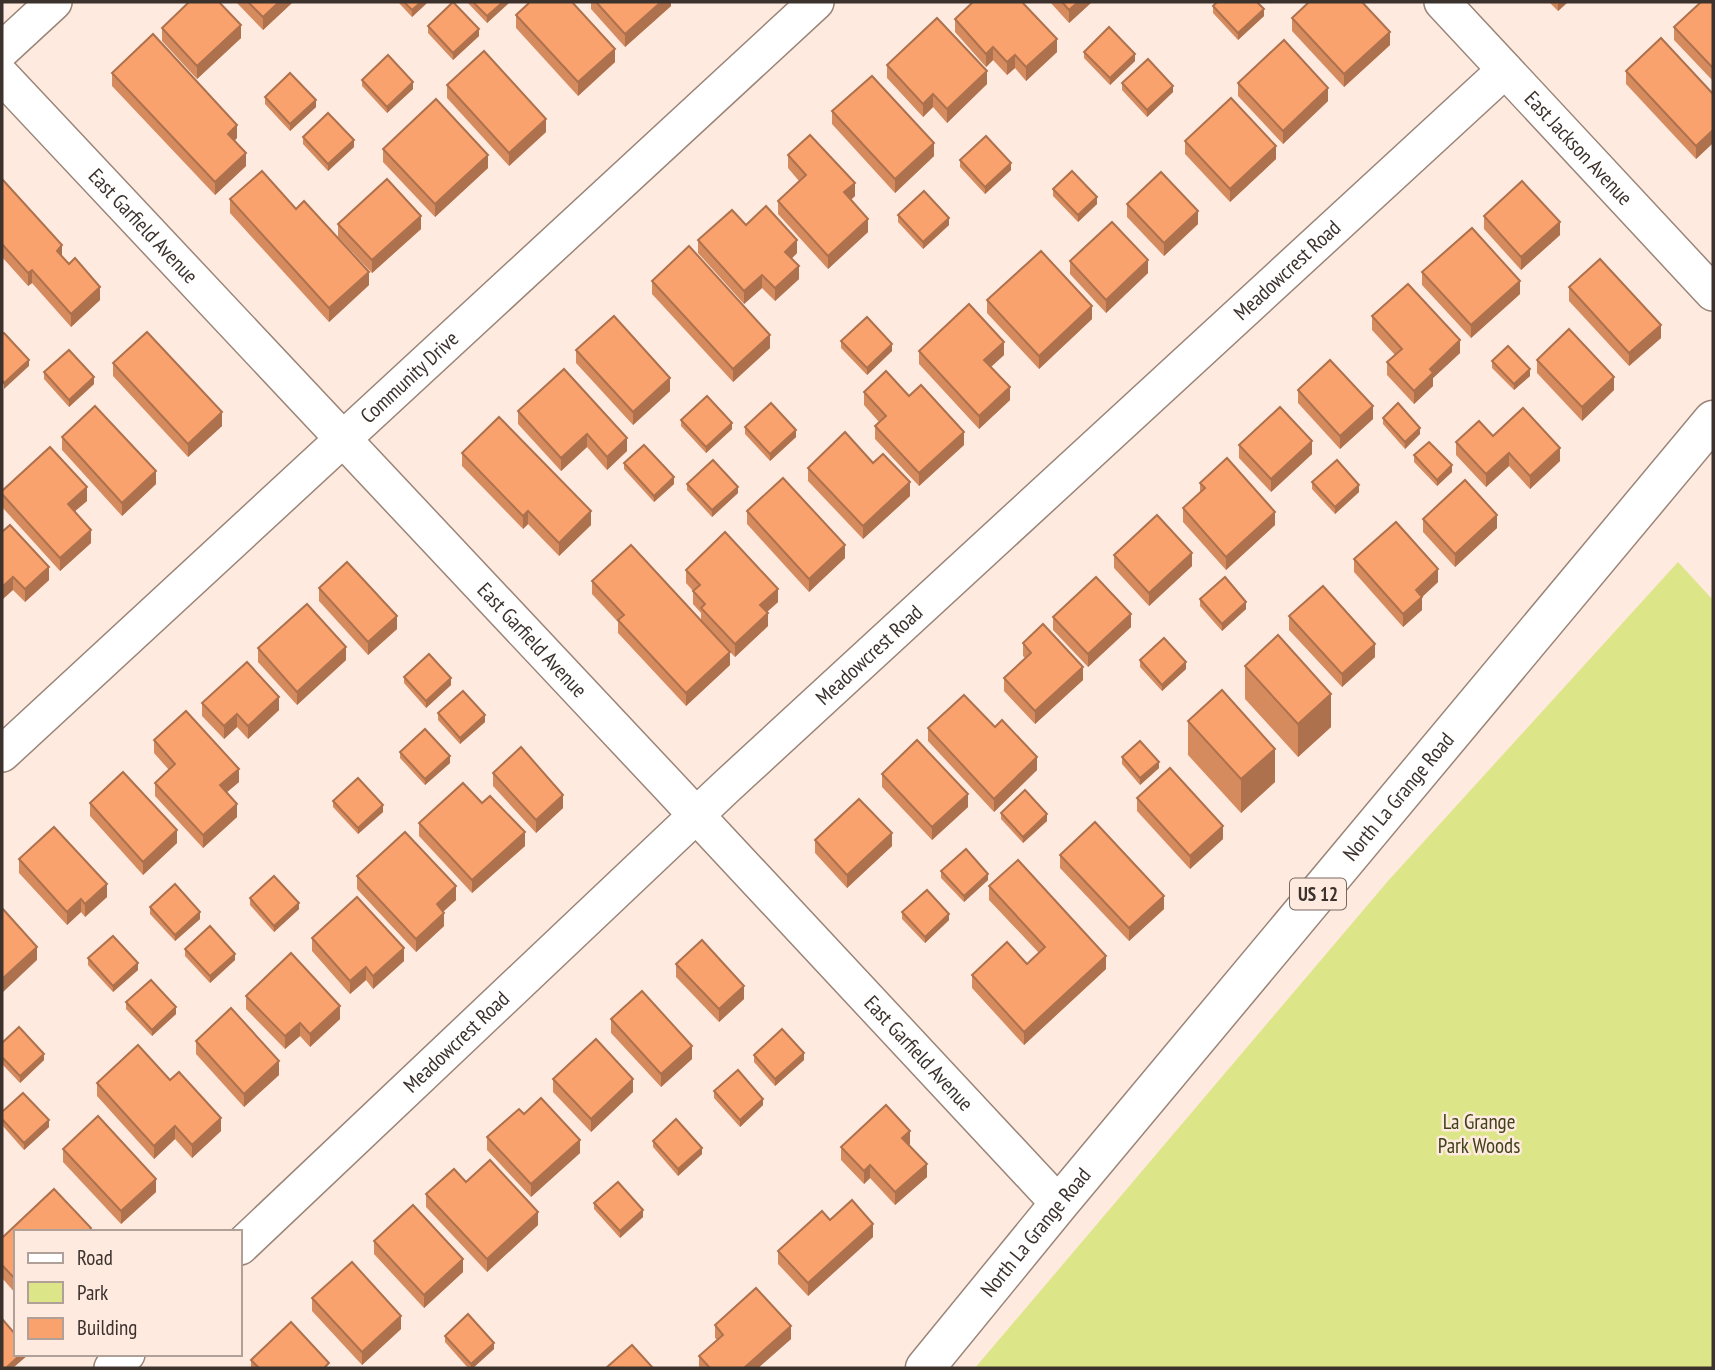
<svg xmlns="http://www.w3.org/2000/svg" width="1715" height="1370" font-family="'PT Sans Narrow',sans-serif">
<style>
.green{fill:#dde589}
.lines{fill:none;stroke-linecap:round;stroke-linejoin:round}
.street-casing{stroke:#9b8578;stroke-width:38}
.primary-casing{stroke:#9b8578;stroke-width:41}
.street{stroke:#fff;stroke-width:35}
.primary{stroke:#fff;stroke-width:38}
.wall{fill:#d68b5f}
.shaded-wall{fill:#ae714d}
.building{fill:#f9a26e;stroke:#ae714d;stroke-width:2}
.labels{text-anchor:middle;stroke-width:5;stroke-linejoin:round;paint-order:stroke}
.shield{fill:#feeadf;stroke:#766962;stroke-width:2}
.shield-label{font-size:19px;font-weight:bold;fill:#3c322d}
.street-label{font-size:21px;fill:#3c322d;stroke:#feeadf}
.park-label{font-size:21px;fill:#40431a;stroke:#feeadf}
</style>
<rect width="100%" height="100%" fill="#feeadf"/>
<path class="green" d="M1678,562L1713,600V1368H975L1388,881Z"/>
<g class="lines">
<g class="street-casing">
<g id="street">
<path id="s1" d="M1442,2L1713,293"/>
<path d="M2,50L54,2"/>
<path id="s2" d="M2,76L669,786L1059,1204"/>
<path id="s3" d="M2,754L816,2"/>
<path id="s4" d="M240,1247L726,787L1505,70"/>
<path d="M112,1368L127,1354"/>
</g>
</g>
<g class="primary-casing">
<g id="primary">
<path id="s5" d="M925,1368L1059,1204L1713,420"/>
</g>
</g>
<use href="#street" class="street"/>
<use href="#primary" class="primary"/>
</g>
<g class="wall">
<path d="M236,2H293L263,30Z"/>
<path d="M398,2H428L412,17Z"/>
<path d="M467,2H510L487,23Z"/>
<path d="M591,2H671V6L625,47L591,9Z"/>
<path d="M1050,2H1092L1069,23Z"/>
<path d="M1549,2H1568L1558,11Z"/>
<path d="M1713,2V81L1674,40V27Z"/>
<path d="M1213,6L1264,16L1238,40L1213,13Z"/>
<path d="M516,15L615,62L578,96L516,28Z"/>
<path d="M1292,18L1390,45L1344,87L1292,31Z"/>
<path d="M955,19L1057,52L1026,81L1015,68L1007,75L993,60L986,67L955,32Z"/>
<path d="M428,26L479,36L453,60L428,33Z"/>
<path d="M162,28L241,38L197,79L162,41Z"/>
<path d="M1084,52L1135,61L1110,85L1084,58Z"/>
<path d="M887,65L987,84L947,123L933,107L923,117L887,78Z"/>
<path d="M1626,71L1713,94V143L1696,159L1626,84Z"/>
<path d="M112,73L237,138L234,141L246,166L215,195L112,86Z"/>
<path d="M362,80L413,89L387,113L362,86Z"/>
<path d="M1122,83L1173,92L1147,117L1122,90Z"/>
<path d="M1238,83L1328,101L1283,144L1238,96Z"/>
<path d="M447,85L546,132L509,166L447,98Z"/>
<path d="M265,97L316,107L290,131L265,104Z"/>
<path d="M832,111L934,156L895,193L832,124Z"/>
<path d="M303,137L354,147L328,171L303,144Z"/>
<path d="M1185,141L1276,159L1230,202L1185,154Z"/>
<path d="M383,149L488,168L435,217L383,162Z"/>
<path d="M788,155L855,196L851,200L868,232L828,269L778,214V201L799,181L788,168Z"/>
<path d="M960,160L1011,170L985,194L960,167Z"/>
<path d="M2,179L62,257L100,300L71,327L32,283L28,286L2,257Z"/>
<path d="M1053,189L1097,204L1078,222L1053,196Z"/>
<path d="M230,199L296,209L369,285L329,322L230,213Z"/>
<path d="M1127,204L1198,224L1164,256L1127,217Z"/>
<path d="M898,215L949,225L923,249L898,222Z"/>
<path d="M1484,216L1560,235L1521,270L1484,229Z"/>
<path d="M338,224L421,229L372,273L338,237Z"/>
<path d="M746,225L797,253L791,259L799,279L775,301L762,288L744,304L698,253V240Z"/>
<path d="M1070,261L1148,273L1106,313L1070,274Z"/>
<path d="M1422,272L1520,294L1471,338L1422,285Z"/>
<path d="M652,281L770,348L733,382L652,294Z"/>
<path d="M1569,287L1661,338L1629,366L1569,301Z"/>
<path d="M987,300L1092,319L1039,369L987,313Z"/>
<path d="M1372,316L1460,353L1433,378V386L1414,404L1387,375V362L1395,355L1372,330Z"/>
<path d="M841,341L892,351L867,375L841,348Z"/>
<path d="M576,350L670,391L633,425L576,363Z"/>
<path d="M919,351L1004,355L991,367L1010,400L979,429L919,364Z"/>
<path d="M1537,360L1614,390L1582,421L1537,373Z"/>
<path d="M1492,361L1530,376L1514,390L1492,368Z"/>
<path d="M113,363L222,426L188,457L113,376Z"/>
<path d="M564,369L627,451L607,470L587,447L561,471L518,424V411Z"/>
<path d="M44,372L94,384L69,407L44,379Z"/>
<path d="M1298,390L1373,419L1340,449L1298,403Z"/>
<path d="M864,392L909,396L964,445L919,486L875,439V426L879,422L864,405Z"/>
<path d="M1383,418L1420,434L1405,449L1383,424Z"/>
<path d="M681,420L732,429L706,453L681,426Z"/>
<path d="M745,427L796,437L770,461L745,434Z"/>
<path d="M1493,436L1560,461L1530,489L1509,466L1486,487L1456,455V442Z"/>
<path d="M62,437L156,484L122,516L62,450Z"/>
<path d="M1239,445L1312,454L1271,492L1239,458Z"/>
<path d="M462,453L591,525L559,556L528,524L523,529L462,466Z"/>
<path d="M1414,455L1452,472L1437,486L1414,462Z"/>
<path d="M624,463L674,484L654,502L624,469Z"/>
<path d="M873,463L910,496L863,539L808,481V468Z"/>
<path d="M1312,482L1359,492L1335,514L1312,489Z"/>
<path d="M1200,483L1275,525L1226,570L1183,522V508L1200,493Z"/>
<path d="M687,484L738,493L712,517L687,490Z"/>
<path d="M2,491L87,501L75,511L91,543L60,571L2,507Z"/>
<path d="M747,511L845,558L809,592L747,524Z"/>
<path d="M1423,519L1497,528L1455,567L1423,532Z"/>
<path d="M2,532L49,580L25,602L13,590Z"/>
<path d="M1114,555L1192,566L1149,606L1114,568Z"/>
<path d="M1354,559L1438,582L1422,597V610L1403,627L1354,572Z"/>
<path d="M686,570L778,602L767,612L768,626L735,657L730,652V665L686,706L618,633V622L592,594V581L701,620V613L693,604V591L686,583Z"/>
<path d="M319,588L397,629L368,655L319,601Z"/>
<path d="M1200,599L1246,609L1222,631L1200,606Z"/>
<path d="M1289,616L1375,657L1342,687L1289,630Z"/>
<path d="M1053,617L1131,627L1088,667L1053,630Z"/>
<path d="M1023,643L1083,680L1035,724L1004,691V678L1025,658L1023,656Z"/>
<path d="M258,648L346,660L297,705L258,662Z"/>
<path d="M1140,660L1186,669L1162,691L1140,667Z"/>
<path d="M1245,666L1331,727L1298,757L1245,699Z"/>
<path d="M404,677L451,685L426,708L404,683Z"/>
<path d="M202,703L279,710L248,739L237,727L224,739L202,716Z"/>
<path d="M438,713L485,722L460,744L438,720Z"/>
<path d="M1188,721L1275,782L1241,813L1188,755Z"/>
<path d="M995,727L1037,770L994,812L928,741V728Z"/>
<path d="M154,740L239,782L227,792L237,817L203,848L155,796V783L169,770L154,753Z"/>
<path d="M400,752L450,763L425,785L400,758Z"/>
<path d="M1122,757L1159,768L1140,785L1122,764Z"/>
<path d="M493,773L563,808L536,833L493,786Z"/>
<path d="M882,774L968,807L932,840L882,787Z"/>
<path d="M1137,798L1223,839L1190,869L1137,811Z"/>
<path d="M333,801L383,812L358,834L333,807Z"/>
<path d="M90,803L177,843L143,875L90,816Z"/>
<path d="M482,803L525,846L472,893L419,836V823Z"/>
<path d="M1001,813L1047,821L1023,843L1001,819Z"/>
<path d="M815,840L892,846L847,888L815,853Z"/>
<path d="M1060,855L1164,909L1129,941L1060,868Z"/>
<path d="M19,859L107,897L85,917L81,912L67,925L19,873Z"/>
<path d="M941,871L988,880L964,902L941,878Z"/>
<path d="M357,876L456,900L443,912L444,926L416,952L357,889Z"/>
<path d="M989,886L1106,969L1024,1045L972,988V975L1027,964L1039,953L989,900Z"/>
<path d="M250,898L299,909L274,932L250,905Z"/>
<path d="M150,907L200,919L175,941L150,914Z"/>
<path d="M902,912L949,920L925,943L902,919Z"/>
<path d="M312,938L404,961L373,989L366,980L350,994L312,951Z"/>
<path d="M185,949L235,960L210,983L185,956Z"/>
<path d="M88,958L138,970L113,992L88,965Z"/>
<path d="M676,964L744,999L719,1022L676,977Z"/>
<path d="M246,996L340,1019L310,1047L300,1036L285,1049L246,1009Z"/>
<path d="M126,1002L176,1014L152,1036L126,1009Z"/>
<path d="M611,1019L692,1059L661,1087L611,1033Z"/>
<path d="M196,1041L279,1075L244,1107L196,1054Z"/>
<path d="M2,1043L44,1060L20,1083L2,1064Z"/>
<path d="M754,1055L804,1060L775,1086L754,1062Z"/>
<path d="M553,1079L633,1092L591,1132L553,1092Z"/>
<path d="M170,1080L221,1131L192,1158L175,1139L154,1159L97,1096V1083Z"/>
<path d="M714,1091L763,1105L740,1127L714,1098Z"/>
<path d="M2,1112L49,1127L24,1150L2,1125Z"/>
<path d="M524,1114L580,1153L531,1197L487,1150V1137Z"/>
<path d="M653,1141L702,1154L678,1176L653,1147Z"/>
<path d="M910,1144L909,1145L927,1177L895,1205L870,1178L864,1184L841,1160V1147Z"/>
<path d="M63,1149L156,1192L121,1224L63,1162Z"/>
<path d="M466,1182L538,1225L487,1272L426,1207V1194Z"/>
<path d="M54,1189L91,1228V1232H16V1294L2,1278V1238Z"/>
<path d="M594,1203L643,1217L620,1238L594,1209Z"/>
<path d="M830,1220L873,1237L808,1296L778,1264V1251Z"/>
<path d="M374,1241L463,1272L424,1308L374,1254Z"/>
<path d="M312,1298L401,1329L362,1365L312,1311Z"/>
<path d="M715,1325L791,1339L758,1368H699V1356L717,1340L715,1338Z"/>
<path d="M445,1336L494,1349L473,1368H468L445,1342Z"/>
<path d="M251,1360L329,1368H251Z"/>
</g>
<g class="shaded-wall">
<path d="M279,2H293L263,30V17Z"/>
<path d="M421,2H428L412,17V10Z"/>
<path d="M503,2H510L487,23V16Z"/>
<path d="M661,2H671V6L625,47V34Z"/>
<path d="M1078,2H1092L1069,23V10Z"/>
<path d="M1561,2H1568L1558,11V4Z"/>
<path d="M1264,9V16L1238,40V33Z"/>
<path d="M241,25V38L197,79V66Z"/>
<path d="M479,29V36L453,60V53Z"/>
<path d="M1390,32V45L1344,87V74Z"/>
<path d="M1057,39V52L1026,81V67Z"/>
<path d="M993,47V60L986,67V54Z"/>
<path d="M615,49V62L578,96V82Z"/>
<path d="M1135,54V61L1110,85V78Z"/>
<path d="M1015,55V68L1007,75V62Z"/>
<path d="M987,71V84L947,123V109Z"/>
<path d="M413,82V89L387,113V107Z"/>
<path d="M1173,86V92L1147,117V110Z"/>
<path d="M1328,88V101L1283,144V131Z"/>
<path d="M933,94V107L923,117V104Z"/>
<path d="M316,100V107L290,131V124Z"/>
<path d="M546,119V132L509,166V153Z"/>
<path d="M237,125V138L228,147V134Z"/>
<path d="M1713,130V143L1696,159V146Z"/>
<path d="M354,140V147L328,171V164Z"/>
<path d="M934,143V156L895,193V179Z"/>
<path d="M1276,146V159L1230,202V189Z"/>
<path d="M246,153V166L215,195V182Z"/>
<path d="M488,155V168L435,217V204Z"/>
<path d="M1011,163V170L985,194V187Z"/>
<path d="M855,183V196L844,205V192Z"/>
<path d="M1097,197V204L1078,222V215Z"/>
<path d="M1198,211V224L1164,256V243Z"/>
<path d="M421,216V229L372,273V260Z"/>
<path d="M949,218V225L923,249V242Z"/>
<path d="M868,219V232L828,269V256Z"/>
<path d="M1560,222V235L1521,270V257Z"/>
<path d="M797,240V253L785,265V252Z"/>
<path d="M62,245V258L57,251Z"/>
<path d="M1148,260V273L1106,313V300Z"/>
<path d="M799,266V279L775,301V288Z"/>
<path d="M32,270V283L28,286V273Z"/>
<path d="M369,272V285L329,322V308Z"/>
<path d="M762,275V288L744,304V291Z"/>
<path d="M1520,281V294L1471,338V325Z"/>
<path d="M100,287V300L71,327V314Z"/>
<path d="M1092,306V319L1039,369V356Z"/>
<path d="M1661,325V338L1629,366V353Z"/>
<path d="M770,335V348L733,382V369Z"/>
<path d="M1460,340V353L1433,378V386L1414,404V391L1430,369Z"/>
<path d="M1004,342V355L984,373V360Z"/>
<path d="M892,344V351L867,375V368Z"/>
<path d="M29,360V366L4,389V383Z"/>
<path d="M1530,369V376L1514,390V384Z"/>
<path d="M94,377V384L69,407V400Z"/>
<path d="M1614,377V390L1582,421V407Z"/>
<path d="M670,378V391L633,425V412Z"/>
<path d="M1010,387V400L979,429V416Z"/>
<path d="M1373,406V419L1340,449V436Z"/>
<path d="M222,412V426L188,457V444Z"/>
<path d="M732,423V429L706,453V447Z"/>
<path d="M1420,428V434L1405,449V442Z"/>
<path d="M796,430V437L770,461V454Z"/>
<path d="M964,432V445L919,486V473Z"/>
<path d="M587,434V447L561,471V458Z"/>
<path d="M627,438V451L607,470V457Z"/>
<path d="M1312,441V454L1271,492V479Z"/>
<path d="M1560,448V461L1530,489V476Z"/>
<path d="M1509,453V466L1486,487V474Z"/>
<path d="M1452,465V472L1437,486V480Z"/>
<path d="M156,471V484L122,516V503Z"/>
<path d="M674,477V484L654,502V496Z"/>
<path d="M910,482V496L863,539V526Z"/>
<path d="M1359,485V492L1335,514V507Z"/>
<path d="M87,487V501L68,517V504Z"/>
<path d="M738,487V493L712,517V510Z"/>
<path d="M528,511V524L523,529V516Z"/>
<path d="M591,511V525L559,556V543Z"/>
<path d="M1275,512V525L1226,570V557Z"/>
<path d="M1497,515V528L1455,567V554Z"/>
<path d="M91,530V543L60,571V558Z"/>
<path d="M845,545V558L809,592V579Z"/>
<path d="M1192,553V566L1149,606V593Z"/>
<path d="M49,567V580L25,602V589Z"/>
<path d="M1438,569V582L1422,597V610L1403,627V614L1416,590Z"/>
<path d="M13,577V590L2,600V587Z"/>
<path d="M778,589V602L760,618V605Z"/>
<path d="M1246,602V609L1222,631V624Z"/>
<path d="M768,613V626L735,657V644Z"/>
<path d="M1131,614V627L1088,667V654Z"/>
<path d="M397,616V629L368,655V642Z"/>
<path d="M1375,644V657L1342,687V674Z"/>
<path d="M346,647V660L297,705V692Z"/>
<path d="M730,652V665L686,706V693Z"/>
<path d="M1186,662V669L1162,691V685Z"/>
<path d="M1083,667V680L1035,724V711Z"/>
<path d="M451,678V685L426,708V701Z"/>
<path d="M1331,694V727L1298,757V724Z"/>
<path d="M279,697V710L248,739V726Z"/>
<path d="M237,714V727L224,739V726Z"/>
<path d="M485,715V722L460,744V738Z"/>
<path d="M1275,749V782L1241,813V779Z"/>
<path d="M450,756V763L425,785V779Z"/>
<path d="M1037,757V770L994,812V799Z"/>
<path d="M1159,762V768L1140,785V778Z"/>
<path d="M239,769V782L220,798V785Z"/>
<path d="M968,794V807L932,840V827Z"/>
<path d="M563,795V808L536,833V820Z"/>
<path d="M237,804V817L203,848V835Z"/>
<path d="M383,805V812L358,834V828Z"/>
<path d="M1047,814V821L1023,843V837Z"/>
<path d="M1223,826V839L1190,869V856Z"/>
<path d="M177,830V843L143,875V862Z"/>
<path d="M525,832V846L472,893V880Z"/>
<path d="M892,833V846L847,888V875Z"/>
<path d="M988,874V880L964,902V896Z"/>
<path d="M107,884V897L85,917V904Z"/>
<path d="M456,886V900L437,917V904Z"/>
<path d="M1164,896V909L1129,941V928Z"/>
<path d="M81,899V912L67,925V912Z"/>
<path d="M299,903V909L274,932V926Z"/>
<path d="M200,912V919L175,941V935Z"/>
<path d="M444,913V926L416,952V939Z"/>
<path d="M949,914V920L925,943V937Z"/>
<path d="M37,947V960L2,993V979Z"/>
<path d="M404,948V961L373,989V976Z"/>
<path d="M235,954V960L210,983V976Z"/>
<path d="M1106,956V969L1024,1045V1032Z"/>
<path d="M138,963V970L113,992V986Z"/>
<path d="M366,967V980L350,994V981Z"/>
<path d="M744,986V999L719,1022V1009Z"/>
<path d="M340,1006V1019L310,1047V1034Z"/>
<path d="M176,1007V1014L152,1036V1030Z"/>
<path d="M300,1023V1036L285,1049V1036Z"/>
<path d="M692,1046V1059L661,1087V1074Z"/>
<path d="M804,1053V1060L775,1086V1079Z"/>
<path d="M44,1054V1060L20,1083V1076Z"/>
<path d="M279,1061V1075L244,1107V1094Z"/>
<path d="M633,1079V1092L591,1132V1119Z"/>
<path d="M763,1099V1105L740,1127V1120Z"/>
<path d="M221,1118V1131L192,1158V1145Z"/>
<path d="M49,1120V1127L24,1150V1143Z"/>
<path d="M175,1126V1139L154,1159V1146Z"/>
<path d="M910,1131V1144L902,1151V1138Z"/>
<path d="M580,1140V1153L531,1197V1184Z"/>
<path d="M702,1148V1154L678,1176V1169Z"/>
<path d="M927,1164V1177L895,1205V1192Z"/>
<path d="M870,1165V1178L864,1184V1171Z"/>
<path d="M156,1179V1192L121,1224V1211Z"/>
<path d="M643,1210V1217L620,1238V1231Z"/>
<path d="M538,1212V1225L487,1272V1259Z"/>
<path d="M873,1224V1237L808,1296V1283Z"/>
<path d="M463,1259V1272L424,1308V1295Z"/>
<path d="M401,1316V1329L362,1365V1352Z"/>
<path d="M791,1326V1339L758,1368H744Z"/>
<path d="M494,1343V1349L473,1368H471V1364Z"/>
<path d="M21,1354L28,1355L13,1368H6Z"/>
</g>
<g class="building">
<path d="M189,2H219L241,25L197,66L162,28Z"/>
<path d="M248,2H279L263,17Z"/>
<path d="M404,2H421L412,10Z"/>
<path d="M453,2L479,29L453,53L428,26Z"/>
<path d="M473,2H503L487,16Z"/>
<path d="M530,2H572L615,49L578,82L516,15Z"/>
<path d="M596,2H661L625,34Z"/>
<path d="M973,2H1022L1057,39L1026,67L1015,55L1007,62L993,47L986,54L955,19Z"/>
<path d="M1062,2H1078L1069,10Z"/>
<path d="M1217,2H1257L1264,9L1238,33L1213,6Z"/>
<path d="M1309,2H1362L1390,32L1344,74L1292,18Z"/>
<path d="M1701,2H1713V68L1674,27Z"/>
<path d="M937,18L987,71L947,109L933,94L923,104L887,65Z"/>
<path d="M1109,27L1135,54L1110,78L1084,52Z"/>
<path d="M153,34L237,125L228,134L246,153L215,182L112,73Z"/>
<path d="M1661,38L1713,94V130L1696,146L1626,71Z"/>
<path d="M1284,40L1328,88L1283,131L1238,83Z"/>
<path d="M484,51L546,119L509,153L447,85Z"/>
<path d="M388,55L413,82L387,107L362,80Z"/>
<path d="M1148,59L1173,86L1147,110L1122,83Z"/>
<path d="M290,73L316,100L290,124L265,97Z"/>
<path d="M872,76L934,143L895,179L832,111Z"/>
<path d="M1231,98L1276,146L1230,189L1185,141Z"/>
<path d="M436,99L488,155L435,204L383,149Z"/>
<path d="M328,113L354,140L328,164L303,137Z"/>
<path d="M810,135L855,183L844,192L868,219L828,256L778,201L806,175L788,155Z"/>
<path d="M986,136L1011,163L985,187L960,160Z"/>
<path d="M262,171L296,209L304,201L369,272L329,308L230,199Z"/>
<path d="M1072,171L1097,197L1078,215L1053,189Z"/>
<path d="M1161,172L1198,211L1164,243L1127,204Z"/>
<path d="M2,179L62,245L57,251L69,264L75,258L100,287L71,314L32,270L28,273L2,244Z"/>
<path d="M387,179L421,216L372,260L338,224Z"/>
<path d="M1522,181L1560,222L1521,257L1484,216Z"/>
<path d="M924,191L949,218L923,242L898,215Z"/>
<path d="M766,206L797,240L785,252L799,266L775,288L762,275L744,291L698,240L732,210L746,225Z"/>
<path d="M1112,222L1148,260L1106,300L1070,261Z"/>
<path d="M1472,228L1520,281L1471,325L1422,272Z"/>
<path d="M689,246L770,335L733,369L652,281Z"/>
<path d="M1041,251L1092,306L1039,356L987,300Z"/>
<path d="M1600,259L1661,325L1629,353L1569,287Z"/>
<path d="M1408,284L1460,340L1430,369L1433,373L1414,391L1387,362L1402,349L1372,316Z"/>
<path d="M969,304L1004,342L984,360L1010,387L979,416L919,351Z"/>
<path d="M614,316L670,378L633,412L576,350Z"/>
<path d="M867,317L892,344L867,368L841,341Z"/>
<path d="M1569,329L1614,377L1582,407L1537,360Z"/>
<path d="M147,332L222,412L188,444L113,363Z"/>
<path d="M4,333L29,360L4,383L2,380V334Z"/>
<path d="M1508,346L1530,369L1514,384L1492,361Z"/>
<path d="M69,350L94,377L69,400L44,372Z"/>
<path d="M1330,360L1373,406L1340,436L1298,390Z"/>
<path d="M564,369L627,438L607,457L587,434L561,458L518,411Z"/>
<path d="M886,371L909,396L921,385L964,432L919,473L875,426L886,416L864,392Z"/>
<path d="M707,396L732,423L706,447L681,420Z"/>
<path d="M771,403L796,430L770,454L745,427Z"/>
<path d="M1398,403L1420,428L1405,442L1383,418Z"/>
<path d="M95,406L156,471L122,503L62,437Z"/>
<path d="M1280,407L1312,441L1271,479L1239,445Z"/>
<path d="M1523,408L1560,448L1530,476L1509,453L1486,474L1456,442L1479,421L1493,436Z"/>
<path d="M499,417L591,511L559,543L528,511L523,516L462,453Z"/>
<path d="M845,432L873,463L883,454L910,482L863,526L808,468Z"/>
<path d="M1429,442L1452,465L1437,480L1414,455Z"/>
<path d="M644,445L674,477L654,496L624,463Z"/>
<path d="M50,447L87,487L68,504L91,530L60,558L2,494V491Z"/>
<path d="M1227,458L1275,512L1226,557L1183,508L1205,488L1200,483Z"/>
<path d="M713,460L738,487L712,510L687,484Z"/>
<path d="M1337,460L1359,485L1335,507L1312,482Z"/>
<path d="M783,478L845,545L809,579L747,511Z"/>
<path d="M1465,480L1497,515L1455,554L1423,519Z"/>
<path d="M1157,515L1192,553L1149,593L1114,555Z"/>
<path d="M1396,522L1438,569L1416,590L1422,597L1403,614L1354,559Z"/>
<path d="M10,525L49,567L25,589L13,577L2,587V532Z"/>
<path d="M725,532L778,589L760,605L768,613L735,644L701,608L705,604L693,591L700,585L686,570Z"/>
<path d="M631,545L730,652L686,693L618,620L624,615L592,581Z"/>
<path d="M347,562L397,616L368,642L319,588Z"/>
<path d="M1096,577L1131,614L1088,654L1053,617Z"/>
<path d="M1225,577L1246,602L1222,624L1200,599Z"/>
<path d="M1323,586L1375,644L1342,674L1289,616Z"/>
<path d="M307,604L346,647L297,692L258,648Z"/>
<path d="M1043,624L1083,667L1035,711L1004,678L1031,653L1023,643Z"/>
<path d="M1278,635L1331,694L1298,724L1245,666Z"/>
<path d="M1164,638L1186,662L1162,685L1140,660Z"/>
<path d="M429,654L451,678L426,701L404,677Z"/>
<path d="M247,662L279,697L248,726L237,714L224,726L202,703Z"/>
<path d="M1222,690L1275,749L1241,779L1188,721Z"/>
<path d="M463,691L485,715L460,738L438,713Z"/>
<path d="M964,695L995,727L1002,720L1037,757L994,799L928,728Z"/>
<path d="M186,711L239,769L220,785L237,804L203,835L155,783L175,764L154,740Z"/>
<path d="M425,729L450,756L425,779L400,752Z"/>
<path d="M917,740L968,794L932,827L882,774Z"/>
<path d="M1140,741L1159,762L1140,778L1122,757Z"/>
<path d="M521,747L563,795L536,820L493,773Z"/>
<path d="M1170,768L1223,826L1190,856L1137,798Z"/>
<path d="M123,772L177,830L143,862L90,803Z"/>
<path d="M358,778L383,805L358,828L333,801Z"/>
<path d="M463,783L482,803L490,796L525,832L472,880L419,823Z"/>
<path d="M1025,790L1047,814L1023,837L1001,813Z"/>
<path d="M859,799L892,833L847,875L815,840Z"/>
<path d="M1095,822L1164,896L1129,928L1060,855Z"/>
<path d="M54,827L107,884L85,904L81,899L67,912L19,859Z"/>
<path d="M405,832L456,886L437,904L444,913L416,939L357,876Z"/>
<path d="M966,849L988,874L964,896L941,871Z"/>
<path d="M1018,860L1106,956L1024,1032L972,975L1007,942L1027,964L1045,947L989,886Z"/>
<path d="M274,876L299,903L274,926L250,898Z"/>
<path d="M175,884L200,912L175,935L150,907Z"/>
<path d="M927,890L949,914L925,937L902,912Z"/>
<path d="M357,897L404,948L373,976L366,967L350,981L312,938Z"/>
<path d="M2,908L37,947L2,979Z"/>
<path d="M210,926L235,954L210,976L185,949Z"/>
<path d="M113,936L138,963L113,986L88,958Z"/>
<path d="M702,940L744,986L719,1009L676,964Z"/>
<path d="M291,953L340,1006L310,1034L300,1023L285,1036L246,996Z"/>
<path d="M151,980L176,1007L152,1030L126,1002Z"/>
<path d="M642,991L692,1046L661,1074L611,1019Z"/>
<path d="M231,1008L279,1061L244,1094L196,1041Z"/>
<path d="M19,1027L44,1054L20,1076L2,1057V1043Z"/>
<path d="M782,1029L804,1053L775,1079L754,1055Z"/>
<path d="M596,1039L633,1079L591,1119L553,1079Z"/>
<path d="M138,1045L170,1080L179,1072L221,1118L192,1145L175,1126L154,1146L97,1083Z"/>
<path d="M738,1070L763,1099L740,1120L714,1091Z"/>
<path d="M23,1093L49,1120L24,1143L2,1119V1112Z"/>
<path d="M541,1098L580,1140L531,1184L487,1137L519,1109L524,1114Z"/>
<path d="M886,1105L910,1131L902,1138L927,1164L895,1192L870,1165L864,1171L841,1147Z"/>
<path d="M98,1116L156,1179L121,1211L63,1149Z"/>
<path d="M676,1119L702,1148L678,1169L653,1141Z"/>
<path d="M490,1160L538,1212L487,1259L426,1194L454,1169L466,1182Z"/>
<path d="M618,1182L643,1210L620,1231L594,1203Z"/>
<path d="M54,1189L91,1228L88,1232H16V1280L2,1265V1238Z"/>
<path d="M852,1200L873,1224L808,1283L778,1251L822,1211L830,1220Z"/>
<path d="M413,1205L463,1259L424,1295L374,1241Z"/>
<path d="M352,1262L401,1316L362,1352L312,1298Z"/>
<path d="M756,1288L791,1326L744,1368H710L699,1356L723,1335L715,1325Z"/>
<path d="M468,1314L494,1343L471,1364L445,1336Z"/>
<path d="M3,1320L16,1335V1354H21L6,1368H2V1321Z"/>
<path d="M291,1322L329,1363L324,1368H259L251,1360Z"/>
<path d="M632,1345L653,1368H606Z"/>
</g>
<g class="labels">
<rect class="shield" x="1290" y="878.5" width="56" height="31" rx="5"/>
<g class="shield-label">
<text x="1318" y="901">US 12</text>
</g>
<g class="street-label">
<text dy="7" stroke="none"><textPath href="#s1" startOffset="200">East Jackson Avenue</textPath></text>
<text dy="7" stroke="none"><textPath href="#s2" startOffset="206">East Garfield Avenue</textPath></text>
<text dy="7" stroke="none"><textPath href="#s4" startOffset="1432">Meadowcrest Road</textPath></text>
<text dy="7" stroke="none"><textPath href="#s3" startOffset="555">Community Drive</textPath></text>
<text dy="7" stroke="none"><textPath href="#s2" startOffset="774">East Garfield Avenue</textPath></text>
<text dy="7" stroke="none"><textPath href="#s4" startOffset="864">Meadowcrest Road</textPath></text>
<text dy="7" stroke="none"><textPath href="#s5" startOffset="742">North La Grange Road</textPath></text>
<text dy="7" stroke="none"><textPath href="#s4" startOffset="298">Meadowcrest Road</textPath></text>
<text dy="7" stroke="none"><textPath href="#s2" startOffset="1340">East Garfield Avenue</textPath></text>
<text dy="7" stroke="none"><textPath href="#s5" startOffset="175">North La Grange Road</textPath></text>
</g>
<g class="park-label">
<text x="1479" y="1129">La Grange<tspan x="1479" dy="24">Park Woods</tspan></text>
</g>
</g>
<rect width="1715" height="1370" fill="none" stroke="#3c322d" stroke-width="7"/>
<rect x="14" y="1230" width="228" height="126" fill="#feeadf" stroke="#b0a098" stroke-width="2"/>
<rect x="28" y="1253" width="35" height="10" fill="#ffffff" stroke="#b0a098" stroke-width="2"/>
<text x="77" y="1265" font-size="21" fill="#3c322d">Road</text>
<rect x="28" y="1282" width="35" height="21" fill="#dde589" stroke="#b0a098" stroke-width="2"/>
<text x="77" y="1300" font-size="21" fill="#3c322d">Park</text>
<rect x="28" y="1318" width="35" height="21" fill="#f9a26e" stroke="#b0a098" stroke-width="2"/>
<text x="77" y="1335" font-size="21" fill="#3c322d">Building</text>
</svg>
